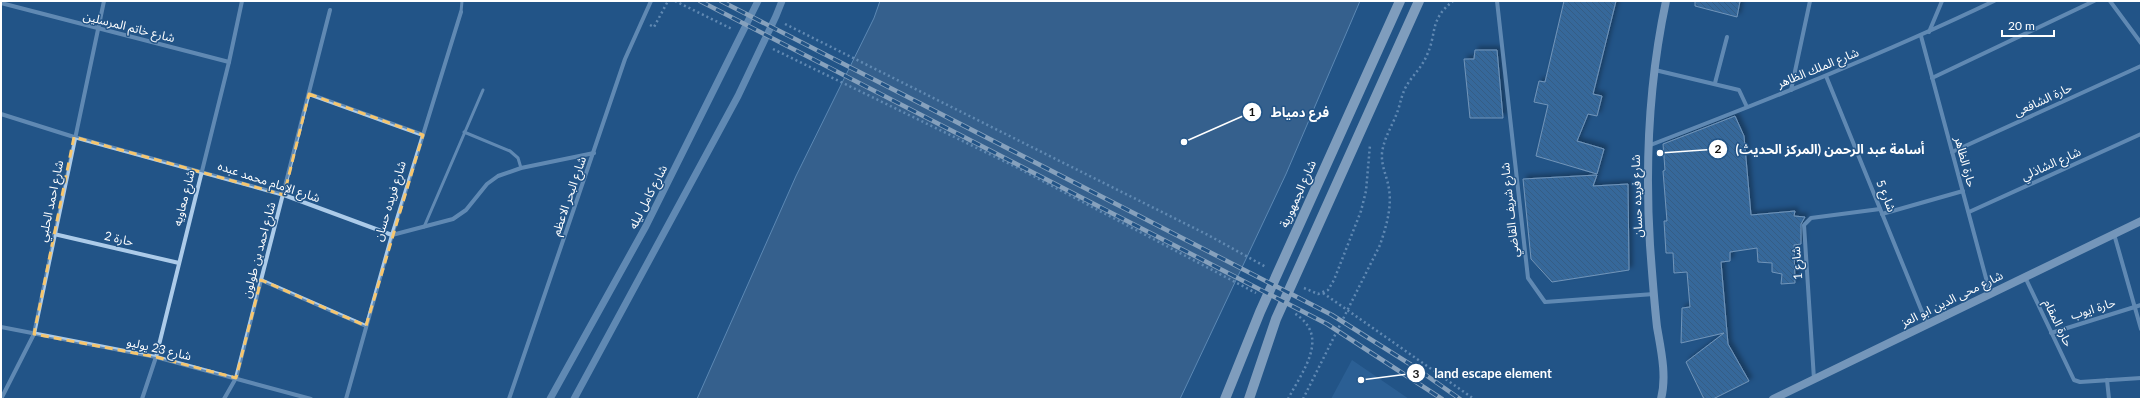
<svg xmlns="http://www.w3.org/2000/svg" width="2142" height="400" font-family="Lato,'Noto Sans Arabic',sans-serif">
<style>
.park{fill:#366ea4}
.water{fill:#4c7094;stroke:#a0c7eb}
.building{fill:url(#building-back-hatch);stroke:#d0e4f7;filter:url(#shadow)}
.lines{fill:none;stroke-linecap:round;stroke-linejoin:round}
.path{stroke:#accbe9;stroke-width:2.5;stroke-dasharray:2 3;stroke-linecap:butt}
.service{stroke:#accbe9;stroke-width:3}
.minor{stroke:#accbe9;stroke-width:4}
.tertiary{stroke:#accbe9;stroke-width:7}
.secondary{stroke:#d7e7f8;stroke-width:8}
.primary{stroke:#eff6fe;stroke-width:10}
.rail-casing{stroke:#fff;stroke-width:4.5}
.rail{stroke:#225487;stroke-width:3;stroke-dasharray:9;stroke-linecap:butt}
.marked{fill:none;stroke:#f6c66e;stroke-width:3;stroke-dasharray:8 5;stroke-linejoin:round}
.labels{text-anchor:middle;stroke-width:3;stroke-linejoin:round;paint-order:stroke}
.street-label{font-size:12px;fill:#fff;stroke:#225487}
.leader{fill:none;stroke:#fff;stroke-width:1.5}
.callout-dot{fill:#fff;stroke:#225487;stroke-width:1.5}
.mark-label{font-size:12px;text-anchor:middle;font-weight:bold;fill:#111}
.callout-label{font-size:13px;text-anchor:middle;font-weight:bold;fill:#fff;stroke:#225487;stroke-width:3;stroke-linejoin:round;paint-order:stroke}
</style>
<defs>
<pattern id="building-back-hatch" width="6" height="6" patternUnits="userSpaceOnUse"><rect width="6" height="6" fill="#4f80b1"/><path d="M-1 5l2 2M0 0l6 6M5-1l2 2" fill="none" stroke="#4e6984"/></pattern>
<filter id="shadow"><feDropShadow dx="3.5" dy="-3.5" stdDeviation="2" flood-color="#0009"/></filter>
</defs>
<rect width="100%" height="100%" fill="#225487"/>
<path class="park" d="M1352,360L1409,399H1331Z"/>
<path class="water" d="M880,1H1360L1286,174L1180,399H697L796,176L874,18Z"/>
<g class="building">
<path d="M1564,1H1616L1593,94L1602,96L1597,116L1588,114L1577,141L1604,149L1597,174L1536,156L1548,105L1534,102L1539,81L1545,82Z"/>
<path d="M1695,1H1740L1737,17L1695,6Z"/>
<path d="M1475,50H1497L1503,118H1470L1464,59H1474Z"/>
<path d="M1735,116L1744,136L1751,215L1795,211L1794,216L1805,217L1801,224V244L1794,245L1795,283L1781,284L1782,274L1772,272V263L1758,262L1757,248L1730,252V261L1721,262L1728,344L1749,381L1713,399H1704L1686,362L1724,333L1681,343L1682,308L1690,307L1687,272L1674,273L1673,253H1666L1664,221H1667L1663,171L1665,170L1663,144Z"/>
<path d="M1597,175L1593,186L1628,184L1629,270L1552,282L1531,259L1523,179Z"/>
</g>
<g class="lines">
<g class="path">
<path d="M675,1L732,29"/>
<path d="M785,24L1208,235L1266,267"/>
<path d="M650,25L654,27L668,1"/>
<path d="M773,49L1016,167L1256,293"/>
<path d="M1304,288L1318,294L1328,290L1334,280L1361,211L1366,191L1370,145"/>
<path d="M1323,293L1474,399"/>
<path d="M1288,399C1303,370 1331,336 1294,313"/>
<path d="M1303,399L1380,245C1386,227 1392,208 1389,189C1387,176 1381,166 1382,153C1384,137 1393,125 1398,110C1401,101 1402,93 1407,85C1413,75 1422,67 1426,57C1438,33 1428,21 1453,1"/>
</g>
<g class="service">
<path d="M461,12L462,1"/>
<path d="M464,132L510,151L518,158L521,168"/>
<path d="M424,227L483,90"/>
</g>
<g class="minor">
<path d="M1497,1L1528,278L1545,302L1654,294"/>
<path d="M2110,1L2141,43"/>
<path d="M1,3L229,62"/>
<path d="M1929,32L1942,1"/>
<path d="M1921,36L1990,293"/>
<path d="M1655,70L1739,90L1747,107"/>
<path d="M1826,76L1927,324"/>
<path d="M1932,78L2094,1"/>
<path d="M1715,83L1727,37"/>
<path d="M1791,90L1810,1"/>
<path d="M309,94L423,135"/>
<path d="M1,114L74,137L284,195L392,235L453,219L466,210L487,184L498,176L521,168L594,153"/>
<path d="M1648,146C1765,101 1881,55 1994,1"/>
<path d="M1952,152L2141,66"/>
<path d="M1969,212L2141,134"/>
<path d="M1882,214L1963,191"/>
<path d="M54,234L179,263"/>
<path d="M2114,234L2141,329"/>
<path d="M2025,277L2074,380L2080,382L2141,378"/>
<path d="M261,280L366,326"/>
<path d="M1,327L156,357L311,399"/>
<path d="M2051,333L2141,305"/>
<path d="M1814,379L1804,225L1811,218L1880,209"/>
<path d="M2107,380L2109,399"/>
<path d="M1,399L34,334L104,1"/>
<path d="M142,399L156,357L229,62L242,1"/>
<path d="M224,399L236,378L330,10"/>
<path d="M346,399L392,235L461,12"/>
<path d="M509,399L625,59L651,1"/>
</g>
<g class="tertiary">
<path d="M550,399L646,226L758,1"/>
<path d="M574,399L738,96L776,16L782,1"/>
</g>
<g class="secondary">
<path d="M1661,399C1667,376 1661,350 1657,327C1654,300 1652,272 1650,245C1645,164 1649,81 1666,1"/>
<path d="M1773,399L2141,221"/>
</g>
<g class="primary">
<path d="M1225,399L1260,312L1400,1"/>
<path d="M1249,399L1276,319L1419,1"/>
</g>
<g class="rail-casing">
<g id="rail">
<path d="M700,1L1327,324L1442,399"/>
<path d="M721,1L1332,315L1413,366L1460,399"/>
</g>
</g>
<use href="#rail" class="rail"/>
</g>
<path d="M0 0H2142V400H0ZM309,94L423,135L366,326L261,280L236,378L156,357L34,334L74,137L284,195Z" fill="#225487" fill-opacity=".55" fill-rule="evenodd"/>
<path class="marked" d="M309,94L423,135L366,326L261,280L236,378L156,357L34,334L74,137L284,195Z"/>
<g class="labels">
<g class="street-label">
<text transform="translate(129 27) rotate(14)" y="4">شارع خاتم المرسلين</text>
<text transform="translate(1818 68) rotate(-22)" y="4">شارع الملك الظاهر</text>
<text transform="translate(2043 100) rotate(-25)" y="4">حارة الشافعى</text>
<text transform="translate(1965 162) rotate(75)" y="4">حارة الظاهر</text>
<text transform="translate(2051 164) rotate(-24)" y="4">شارع الشاذلي</text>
<text transform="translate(269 182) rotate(18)" y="4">شارع الإمام محمد عبده</text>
<text transform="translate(1298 194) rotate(-66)" y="4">شارع الجمهورية</text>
<text transform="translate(569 196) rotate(-71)" y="4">شارع البحر الاعظم</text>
<text transform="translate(1637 196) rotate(-92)" y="4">شارع فريده حسان</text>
<text transform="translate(1886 196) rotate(68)" y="4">شارع 5</text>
<text transform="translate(648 197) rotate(-63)" y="4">شارع كامل ليله</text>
<text transform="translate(184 198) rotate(-76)" y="4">شارع معاويه</text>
<text transform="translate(51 201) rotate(-78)" y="4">شارع احمد الحلبي</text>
<text transform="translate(390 201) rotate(-73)" y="4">شارع فريده حسان</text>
<text transform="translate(1510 210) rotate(-96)" y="4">شارع شريف القاضي</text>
<text transform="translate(119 239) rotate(13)" y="4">حارة 2</text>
<text transform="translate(259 250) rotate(-75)" y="4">شارع احمد بن طولون</text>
<text transform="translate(1797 263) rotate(-94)" y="4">شارع 1</text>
<text transform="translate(1952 299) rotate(-26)" y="4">شارع محى الدين ابو العز</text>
<text transform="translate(2093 309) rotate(-17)" y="4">حارة ايوب</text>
<text transform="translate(2058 323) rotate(64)" y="4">حارة المقام</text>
<text transform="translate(159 349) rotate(13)" y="4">شارع 23 يوليو</text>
</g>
</g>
<path class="leader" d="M1184 142L1252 112M1660 153L1718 149M1361 380L1416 373"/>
<g class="callout-dot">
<circle cx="1184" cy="142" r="4"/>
<circle cx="1660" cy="153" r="4"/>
<circle cx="1361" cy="380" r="4"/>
<circle cx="1252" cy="112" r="10"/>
<circle cx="1718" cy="149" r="10"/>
<circle cx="1416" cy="373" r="10"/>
</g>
<g class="mark-label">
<text x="1252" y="116">1</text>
<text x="1718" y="153">2</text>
<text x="1416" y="378">3</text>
</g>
<g class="callout-label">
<text x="1300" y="117">فرع دمياط</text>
<text x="1830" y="154">أسامة عبد الرحمن (المركز الحديث)</text>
<text x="1493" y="378">land escape element</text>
</g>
<rect width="2142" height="400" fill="none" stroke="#ffffff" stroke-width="4"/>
<path d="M2002 30v6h52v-6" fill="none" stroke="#ffffff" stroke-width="2"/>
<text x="2008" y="30" font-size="12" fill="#ffffff" stroke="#225487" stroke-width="3" paint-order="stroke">20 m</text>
</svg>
